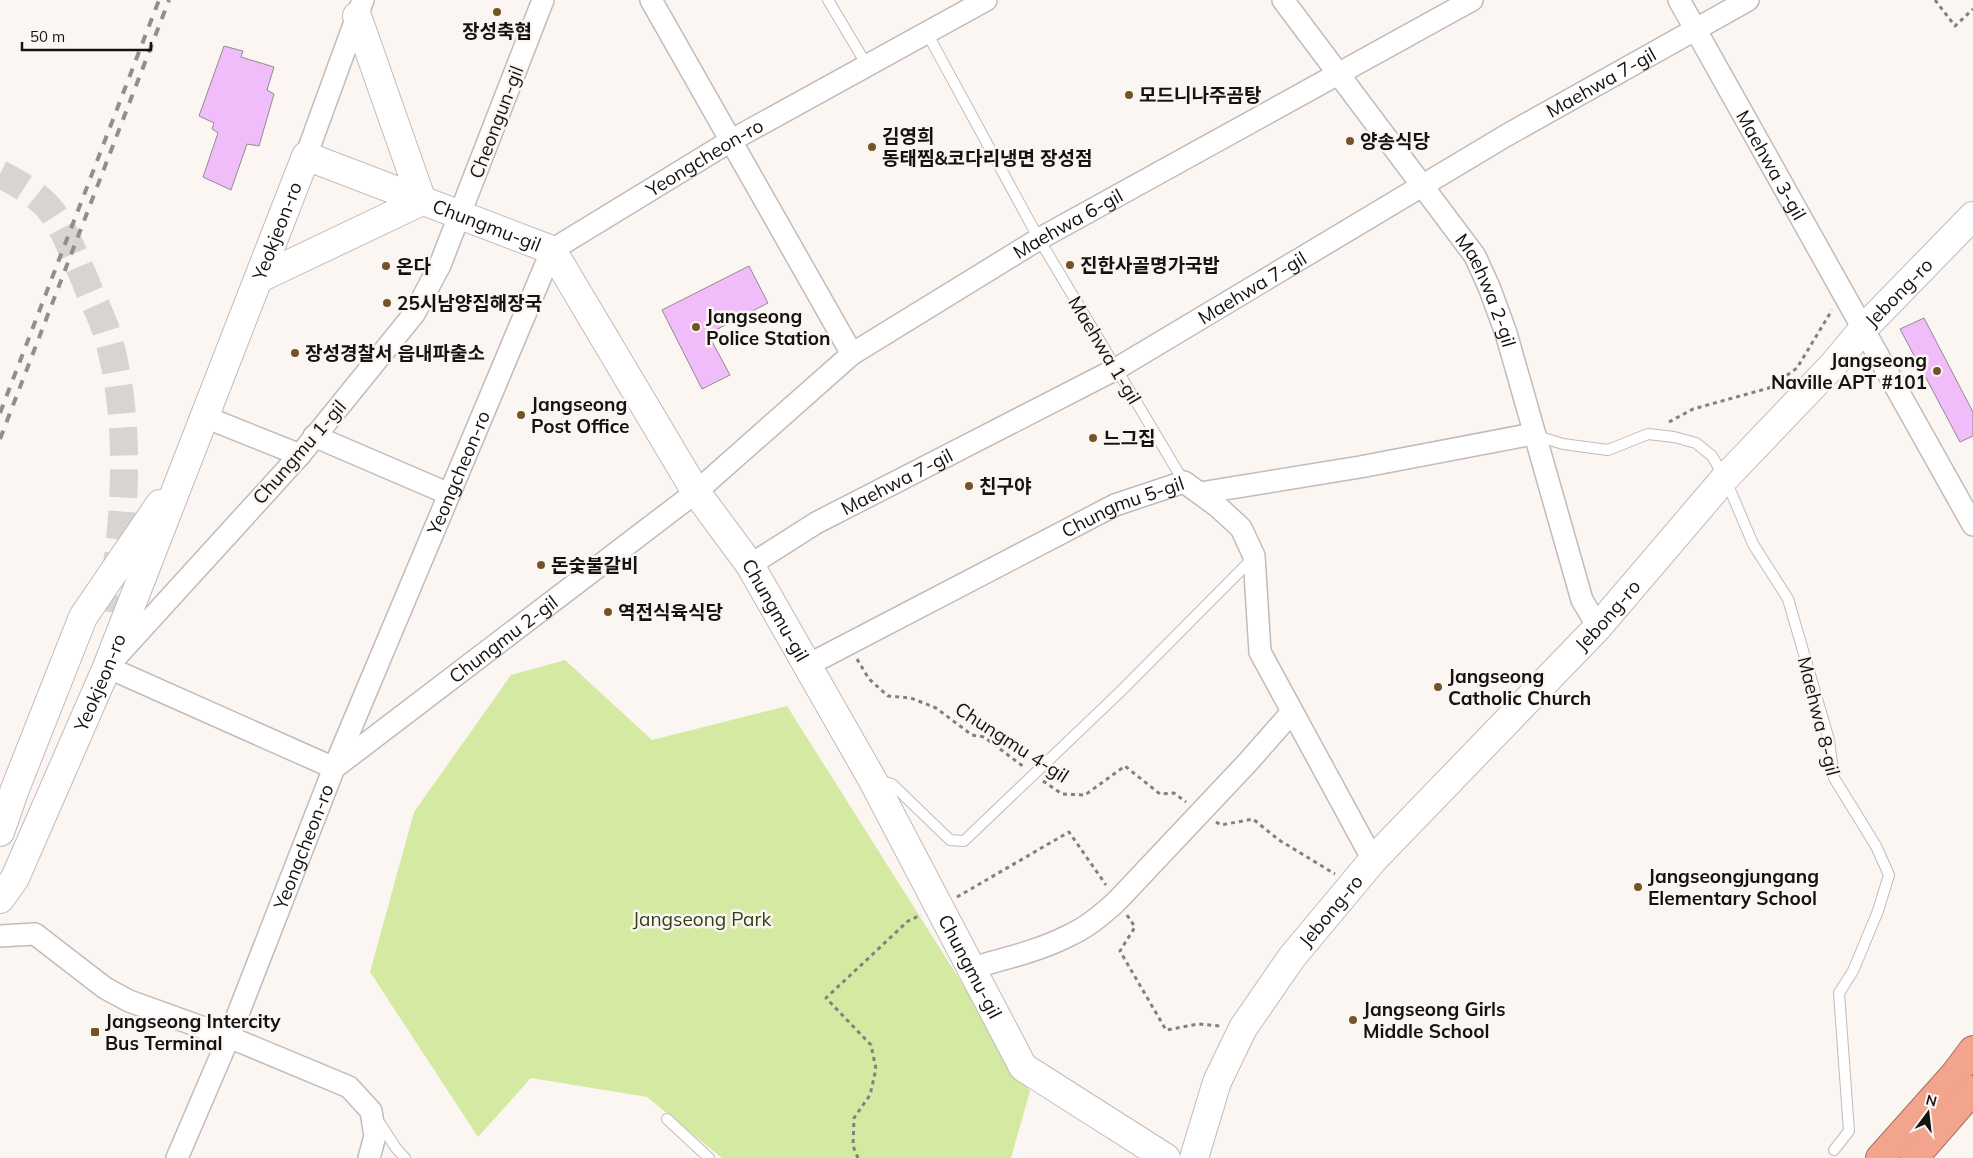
<svg xmlns="http://www.w3.org/2000/svg" width="1973" height="1158" font-family="Mulish,'Noto Sans KR',sans-serif">
<style>
.green{fill:#d4eaa3}
.building{fill:#f0bcf9;stroke:#908c91}
.lines{fill:none;stroke-linecap:round;stroke-linejoin:round}
.secondary-tunnel{stroke:#d9d4d1;stroke-width:28;stroke-dasharray:28 14;stroke-linecap:butt}
.lane-casing{stroke:#c1bbb9;stroke-width:12}
.street-casing{stroke:#c1bbb9;stroke-width:24}
.secondary-casing{stroke:#c1bbb9;stroke-width:30}
.highway-casing{stroke:#a57162;stroke-width:30}
.path{stroke:#84807e;stroke-width:3;stroke-dasharray:4 4;stroke-linecap:butt}
.lane{stroke:#fff;stroke-width:10}
.street{stroke:#fff;stroke-width:21}
.secondary{stroke:#fff;stroke-width:28}
.highway{stroke:#f2a48d;stroke-width:28}
.rail{stroke:#928e8c;stroke-width:4;stroke-dasharray:9 9;stroke-linecap:butt}
.poi-dot{fill:#725428;stroke:#fcf6f3;stroke-width:2}
.labels{text-anchor:middle;stroke-width:5;stroke-linejoin:round;paint-order:stroke}
.poi-label{font-size:19px;font-weight:bold;fill:#151312;stroke:#fcf6f3;text-anchor:start}
.street-label{font-size:19px;fill:#151312;stroke:#fcf6f3}
.park-label{font-size:19px;fill:#343e17;stroke:#fcf6f3}
</style>
<rect width="100%" height="100%" fill="#fcf6f3"/>
<path class="green" d="M565,660L652,740L787,706L1030,1091L1011,1158H722L647,1097L531,1078L478,1137L370,972L414,812L511,675Z"/>
<g class="building">
<path d="M224,46L243,51L241,57L274,67L267,90L274,94L259,146L247,144L231,190L203,177L218,133L212,129L214,123L199,116Z"/>
<path d="M749,266L768,303L708,334L730,375L702,389L662,310Z"/>
<path d="M1924,318L1973,412V436L1960,442L1900,329Z"/>
</g>
<g class="lines">
<path class="secondary-tunnel" d="M0,174C18,183 40,196 52,212C66,232 75,258 85,280C92,299 103,318 108,337C133,426 125,521 110,612"/>
<g class="lane-casing">
<g id="lane">
<path d="M828,0L868,67"/>
<path d="M927,33L1039,239L1184,482"/>
<path d="M1534,435L1563,444L1608,450L1648,434L1674,437L1696,443L1712,456L1725,478L1753,544L1788,599L1829,740L1834,778L1876,846L1889,875L1878,911L1853,971L1839,993L1849,1131L1834,1150"/>
<path d="M878,780L892,784L950,840L964,841L1121,691L1254,557"/>
<path d="M667,1119L709,1158"/>
<path d="M379,1122L396,1148L405,1158"/>
</g>
</g>
<g class="street-casing">
<g id="street">
<path id="s1" d="M543,0L440,265L414,314L300,455L107,667L334,768L696,492L852,354L1039,239L1472,0"/>
<path d="M651,0L852,354"/>
<path id="s2" d="M1283,0L1475,256L1489,287L1506,333L1582,600L1598,627"/>
<path id="s3" d="M1679,0L1973,525"/>
<path d="M306,156L363,0"/>
<path d="M205,417L300,455"/>
<path d="M314,436L449,494"/>
<path d="M1200,493L1360,467L1533,434"/>
<path id="s4" d="M750,565L816,523L1116,369L1507,135L1748,0"/>
<path id="s5" d="M806,666L1115,505L1184,482L1217,506L1241,528L1254,556L1260,652L1373,860"/>
<path d="M0,936L35,934L105,988L129,1001L229,1037L349,1087L371,1111L375,1136L369,1158"/>
<path d="M971,968C1004,959 1039,951 1070,935C1088,927 1103,914 1117,901L1249,761L1292,712"/>
<path id="s6" d="M177,1158L229,1037L334,768L552,250L732,140L986,0"/>
</g>
</g>
<g class="secondary-casing">
<g id="secondary">
<path d="M260,278L422,201L357,16"/>
<path d="M0,832L15,789L83,617L160,504"/>
<path id="s7" d="M0,899L15,878L107,667L306,156L552,250L696,492L750,565L872,779L1023,1067L1166,1158"/>
<path id="s8" d="M1194,1158L1217,1082L1243,1028L1292,957L1373,860L1598,627L1725,478L1833,365L1863,329L1973,216"/>
</g>
</g>
<g class="highway-casing">
<g id="highway">
<path d="M1880,1158L1955,1074L1973,1050"/>
<path d="M1914,1158L1973,1090"/>
</g>
</g>
<g class="path">
<path d="M1935,0L1955,26L1973,9"/>
<path d="M1669,422L1693,409L1769,388L1797,368L1832,310"/>
<path d="M857,659L869,679L888,696L911,698L936,708L972,735L984,737L1024,767"/>
<path d="M1043,781L1062,794L1085,795L1125,766L1160,794L1174,793L1186,802"/>
<path d="M1216,822L1221,825L1253,819L1279,840L1335,874"/>
<path d="M957,897L1069,832L1106,885"/>
<path d="M1127,915L1135,927L1120,951L1166,1030L1198,1024L1220,1026"/>
<path d="M858,1158L853,1146L854,1118L870,1095L876,1069L871,1045L826,998L908,921L921,915"/>
</g>
<use href="#lane" class="lane"/>
<use href="#street" class="street"/>
<use href="#secondary" class="secondary"/>
<use href="#highway" class="highway"/>
<g class="rail">
<path d="M0,413L159,0"/>
<path d="M0,439L169,0"/>
</g>
</g>
<g class="poi-dot">
<circle cx="497" cy="12" r="5"/>
<circle cx="1129" cy="95" r="5"/>
<circle cx="1350" cy="141" r="5"/>
<circle cx="872" cy="147" r="5"/>
<circle cx="1070" cy="265" r="5"/>
<circle cx="386" cy="266" r="5"/>
<circle cx="387" cy="303" r="5"/>
<circle cx="696" cy="327" r="5"/>
<circle cx="295" cy="353" r="5"/>
<circle cx="1937" cy="371" r="5"/>
<circle cx="521" cy="415" r="5"/>
<circle cx="1093" cy="438" r="5"/>
<circle cx="969" cy="486" r="5"/>
<circle cx="541" cy="565" r="5"/>
<circle cx="608" cy="612" r="5"/>
<circle cx="1438" cy="687" r="5"/>
<circle cx="1638" cy="887" r="5"/>
<circle cx="1353" cy="1020" r="5"/>
<rect x="90" y="1027" width="10" height="10" rx="2.5"/>
</g>
<g class="labels">
<g class="poi-label">
<text x="497" y="38" text-anchor="middle">장성축협</text>
<text x="1139" y="102">모드니나주곰탕</text>
<text x="882" y="143">김영희<tspan x="882" dy="22">동태찜&amp;코다리냉면 장성점</tspan></text>
<text x="1360" y="148">양송식당</text>
<text x="1080" y="272">진한사골명가국밥</text>
<text x="396" y="273">온다</text>
<text x="397" y="310">25시남양집해장국</text>
<text x="706" y="323">Jangseong<tspan x="706" dy="22">Police Station</tspan></text>
<text x="305" y="360">장성경찰서 읍내파출소</text>
<text x="1927" y="367" text-anchor="end">Jangseong<tspan x="1927" dy="22">Naville APT #101</tspan></text>
<text x="531" y="411">Jangseong<tspan x="531" dy="22">Post Office</tspan></text>
<text x="1103" y="445">느그집</text>
<text x="979" y="493">친구야</text>
<text x="551" y="572">돈숯불갈비</text>
<text x="618" y="619">역전식육식당</text>
<text x="1448" y="683">Jangseong<tspan x="1448" dy="22">Catholic Church</tspan></text>
<text x="1648" y="883">Jangseongjungang<tspan x="1648" dy="22">Elementary School</tspan></text>
<text x="1363" y="1016">Jangseong Girls<tspan x="1363" dy="22">Middle School</tspan></text>
<text x="105" y="1028">Jangseong Intercity<tspan x="105" dy="22">Bus Terminal</tspan></text>
</g>
<g class="street-label">
<text dy="7" stroke="none"><textPath href="#s4" startOffset="979">Maehwa 7-gil</textPath></text>
<text transform="translate(496 122) rotate(-69)" y="7">Cheongun-gil</text>
<text dy="7" stroke="none"><textPath href="#s6" startOffset="1161">Yeongcheon-ro</textPath></text>
<text dy="7" stroke="none"><textPath href="#s3" startOffset="189">Maehwa 3-gil</textPath></text>
<text dy="7" stroke="none"><textPath href="#s1" startOffset="1972">Maehwa 6-gil</textPath></text>
<text dy="7" stroke="none"><textPath href="#s7" startOffset="998">Chungmu-gil</textPath></text>
<text dy="7" stroke="none"><textPath href="#s7" startOffset="724">Yeokjeon-ro</textPath></text>
<text dy="7" stroke="none"><textPath href="#s4" startOffset="574">Maehwa 7-gil</textPath></text>
<text dy="7" stroke="none"><textPath href="#s2" startOffset="356">Maehwa 2-gil</textPath></text>
<text dy="7" stroke="none"><textPath href="#s8" startOffset="1126">Jebong-ro</textPath></text>
<text transform="translate(1105 350) rotate(59)" y="7">Maehwa 1-gil</text>
<text transform="translate(299 452) rotate(-49)" y="7">Chungmu 1-gil</text>
<text dy="7" stroke="none"><textPath href="#s6" startOffset="741">Yeongcheon-ro</textPath></text>
<text dy="7" stroke="none"><textPath href="#s4" startOffset="169">Maehwa 7-gil</textPath></text>
<text dy="7" stroke="none"><textPath href="#s5" startOffset="355">Chungmu 5-gil</textPath></text>
<text dy="7" stroke="none"><textPath href="#s7" startOffset="1492">Chungmu-gil</textPath></text>
<text dy="7" stroke="none"><textPath href="#s8" startOffset="691">Jebong-ro</textPath></text>
<text dy="7" stroke="none"><textPath href="#s1" startOffset="1269">Chungmu 2-gil</textPath></text>
<text dy="7" stroke="none"><textPath href="#s7" startOffset="239">Yeokjeon-ro</textPath></text>
<text transform="translate(1819 716) rotate(76)" y="7">Maehwa 8-gil</text>
<text transform="translate(1012 742) rotate(33)" y="7">Chungmu 4-gil</text>
<text dy="7" stroke="none"><textPath href="#s6" startOffset="336">Yeongcheon-ro</textPath></text>
<text dy="7" stroke="none"><textPath href="#s8" startOffset="286">Jebong-ro</textPath></text>
<text dy="7" stroke="none"><textPath href="#s7" startOffset="1898">Chungmu-gil</textPath></text>
</g>
<g class="park-label">
<text x="702" y="926">Jangseong Park</text>
</g>
</g>
<g transform="translate(1928 1113) rotate(15)" stroke="#fcf6f3" stroke-width="4" paint-order="stroke">
<path d="M0-4L9 19L0 12L-9 19Z" fill="#151312"/>
<text y="-8" font-size="14" font-weight="bold" text-anchor="middle" fill="#151312">N</text>
</g>
<path d="M22 42v8h129v-8" fill="none" stroke="#151312" stroke-width="2.5"/>
<text x="30" y="42" font-size="15" fill="#151312" stroke="#fcf6f3" stroke-width="4" paint-order="stroke">50 m</text>
</svg>
